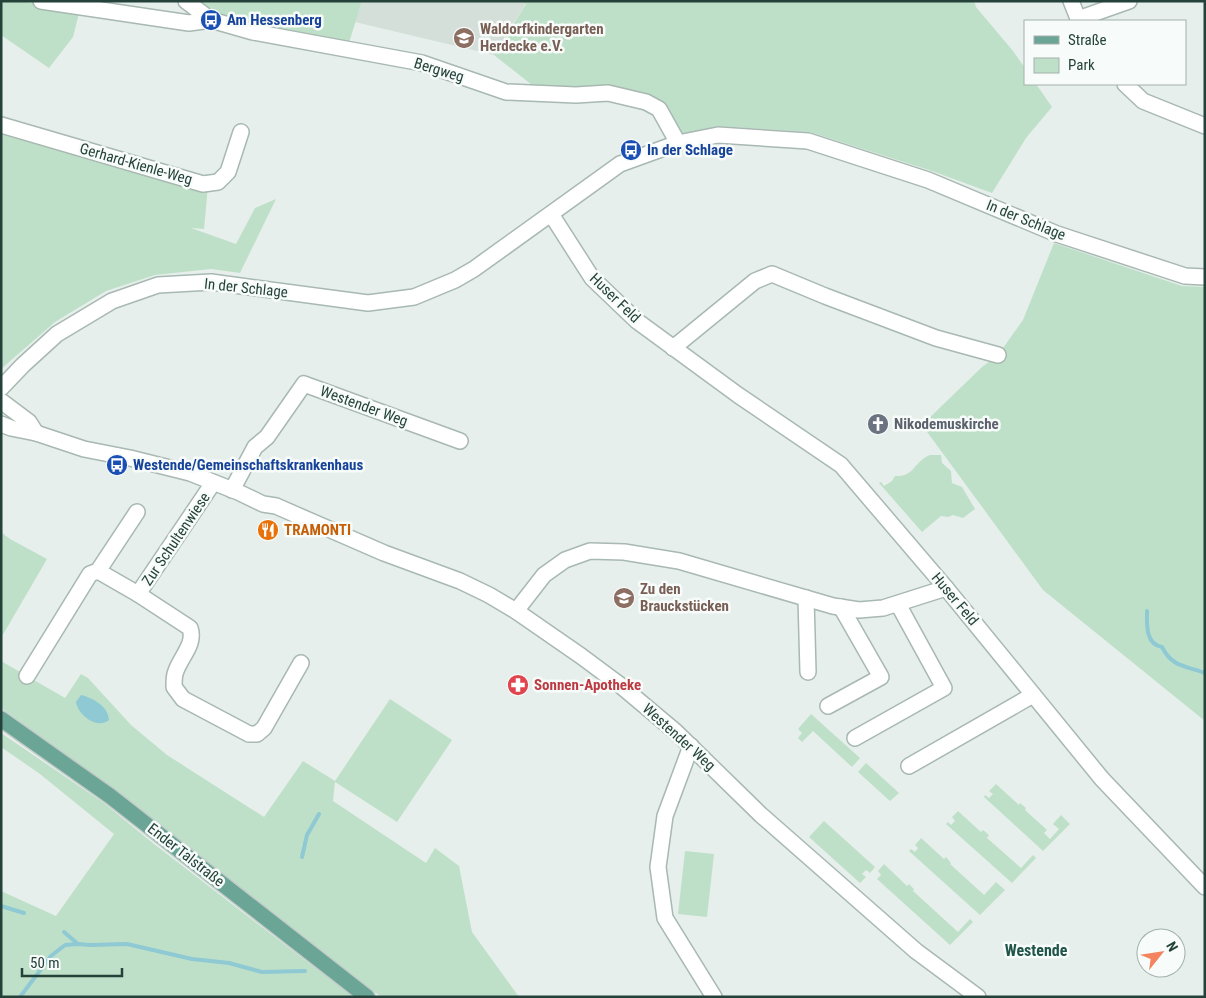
<svg xmlns="http://www.w3.org/2000/svg" width="1206" height="998" font-family="'Roboto Condensed',sans-serif">
<style>
.built{fill:#d4dfda}
.green{fill:#bfe0c8}
.water{fill:#8ec9d4}
.lines{fill:none;stroke-linecap:round;stroke-linejoin:round}
.stream{stroke:#8ec9d4;stroke-width:4}
.minor-casing{stroke:#a8b8b2;stroke-width:18}
.major-casing{stroke:#c2cac8;stroke-width:18}
.minor{stroke:#fff;stroke-width:15}
.major{stroke:#6aa596;stroke-width:15}
.labels{text-anchor:middle;stroke-width:5;stroke-linejoin:round;paint-order:stroke}
.transit-label{font-size:15px;font-weight:bold;fill:#164399;stroke:#f7fbf9;text-anchor:start}
.education-label{font-size:15px;font-weight:bold;fill:#785e54;stroke:#f7fbf9;text-anchor:start}
.street-label{font-size:15px;fill:#24423a;stroke:#f7fbf9}
.worship-label{font-size:15px;font-weight:bold;fill:#5b616d;stroke:#f7fbf9;text-anchor:start}
.food-label{font-size:15px;font-weight:bold;fill:#c56008;stroke:#f7fbf9;text-anchor:start}
.health-label{font-size:15px;font-weight:bold;fill:#be3a42;stroke:#f7fbf9;text-anchor:start}
.neighbourhood-label{font-size:16px;font-weight:bold;fill:#1f5548;stroke:#f7fbf9}
</style>
<rect width="100%" height="100%" fill="#e6efeb"/>
<path class="built" d="M362,1H520L526,3L494,55L355,22Z"/>
<g class="green">
<path d="M1,1H18L80,9L73,37L49,68L1,35Z"/>
<path d="M197,1H362L348,46L235,22L216,14Z"/>
<path d="M520,1H974L976,7L1013,51L1025,68V84H1036L1052,107L1026,138L992,193L932,171L810,132L717,126L678,137L663,108L537,89L494,55L526,4Z"/>
<path d="M1,131L208,186L204,229L191,228L236,244L255,208L276,199L240,273L211,269L155,275L106,291L55,322L1,369Z"/>
<path d="M1054,243L1182,286L1205,287V721L1043,590L922,425L982,367L998,355L1023,320Z"/>
<path d="M930,455H941L942,463L951,471L952,483L962,487L975,509L963,518L953,515L948,517L941,516L922,532L879,483L881,482L884,486L892,481L895,476C915,477 913,462 930,455Z"/>
<path d="M1,532L10,539L47,559L1,638Z"/>
<path d="M1,661L65,698L81,674L88,678L131,725L167,755L264,817L303,761L335,781L390,699L452,740L397,822L335,782L333,801L426,863L435,848L459,866L472,932L519,997H381L116,791L1,708Z"/>
<path d="M811,714L860,758L852,767L813,731L802,742L798,738L802,733L798,729Z"/>
<path d="M1,733L104,803L154,844L353,997H1V891L56,916L114,834L40,774L1,747Z"/>
<path d="M866,763L899,793L890,801L858,772Z"/>
<path d="M996,784L1019,805L1020,803L1026,808L1025,810L1047,830L1044,833L1050,839L1059,829L1053,824L1061,815L1070,824L1043,851L984,797L985,795L989,798L993,794L989,791Z"/>
<path d="M958,811L981,832L983,830L989,835L987,838L1021,868L1033,855L1036,858L1012,883L946,824L948,822L951,825L955,821L952,817Z"/>
<path d="M824,821L875,867L870,873L866,870L862,874L866,877L860,883L809,837Z"/>
<path d="M921,838L944,859L946,857L951,863L950,864L984,895L996,882L1005,890L980,915L909,851L911,849L915,852L918,848L915,845Z"/>
<path d="M685,851L714,854L707,917L678,914Z"/>
<path d="M884,864L907,886L909,884L914,889L913,891L958,932L970,919L973,922L950,945L877,879L881,875L878,871Z"/>
</g>
<path class="water" d="M81,695C93,698 108,706 109,720C97,730 78,715 76,702Z"/>
<g class="lines">
<g class="stream">
<path d="M1147,611C1147,624 1145,644 1162,647C1172,667 1186,666 1205,673"/>
<path d="M302,857L307,835L319,814"/>
<path d="M1,906L24,913"/>
<path d="M64,932L78,944"/>
<path d="M20,997L51,956L65,945L78,944L90,945L127,944L192,959L229,963L262,972L305,971"/>
</g>
<g class="minor-casing">
<g id="minor">
<path d="M41,1L189,23L211,20"/>
<path d="M186,1L211,20L253,32L422,63L506,92L576,95L608,93L646,102L659,109L678,143"/>
<path d="M1071,1L1079,21"/>
<path d="M1078,19L1129,1"/>
<path d="M1125,84L1143,101L1205,126"/>
<path d="M1,125L203,184L218,182L228,172L241,132"/>
<path d="M551,214L592,278L637,321L738,395L841,465L946,588L1102,779L1205,887"/>
<path d="M673,348L755,281L772,274L825,296L936,338L998,355"/>
<path d="M1,388L23,365L57,334L112,301L158,285L211,282L368,303L414,297L455,280L474,269L620,164L678,143L718,135L808,141L928,180L1057,234L1185,276L1205,277"/>
<path d="M1,401L29,422L36,433"/>
<path d="M1,424L11,428L36,433L84,449L130,458L190,473L238,492L263,504L276,506L384,553L460,581L489,595L516,611L581,656L620,685L676,732L761,815L916,951L978,997"/>
<path d="M232,490L255,447L267,437L304,384L460,441"/>
<path d="M98,571L138,594L190,628C196,645 179,658 175,674C174,678 174,683 174,687L183,699L249,734H257L264,728L301,663"/>
<path d="M138,594L213,483"/>
<path d="M806,598L808,672"/>
<path d="M516,611L544,575L565,560L590,551L624,552L679,561L833,606L859,610L883,608L946,588"/>
<path d="M27,676L90,574L98,571L137,512"/>
<path d="M828,706L881,677L841,607"/>
<path d="M855,738L944,688L898,604"/>
<path d="M691,746L665,816L658,867L665,918L714,997"/>
<path d="M909,766L1033,695"/>
</g>
</g>
<g class="major-casing">
<path id="major" d="M1,719L110,796L367,997"/>
</g>
<use href="#minor" class="minor"/>
<use href="#major" class="major"/>
</g>
<defs>
<g id="bus-disc" transform="scale(1.125)"><circle r="9.5" fill="#1a4fb4" stroke="#f7fbf9"/><path d="M-5-6H5V4H4V6H2V4H-2V6H-4V4H-5ZM-3.5-4V0h7V-4ZM-3.5 1.2v1.5H-2V1.2ZM2 1.2v1.5H3.5V1.2Z" fill="#fff"/></g>
<g id="school-disc" transform="scale(1.125)"><circle r="9.5" fill="#8d6e63" stroke="#f7fbf9"/><path d="M0-5L7-2L0 1L-7-2ZM-4 1L0 2.5L4 1V4Q0 6-4 4Z" fill="#fff"/></g>
<g id="church-disc" transform="scale(1.125)"><circle r="9.5" fill="#6b7280" stroke="#f7fbf9"/><path d="M-1.2-6h2.4v3.5h3.3v2.4h-3.3V6h-2.4V-.1h-3.3v-2.4h3.3Z" fill="#fff"/></g>
<g id="restaurant-disc" transform="scale(1.125)"><circle r="9.5" fill="#e8710a" stroke="#f7fbf9"/><path d="M-5-6h1v4h1v-4h1v4h1v-4h1v5L-1.5 .5V6h-2V.5L-5-1ZM5-6V6H3V1.5H1.5Q1.5-4 5-6Z" fill="#fff"/></g>
<g id="pharmacy-disc" transform="scale(1.125)"><circle r="9.5" fill="#e0444e" stroke="#f7fbf9"/><path d="M-2-6h4v4h4v4h-4v4h-4v-4h-4v-4h4Z" fill="#fff"/></g>
</defs>
<g fill-rule="evenodd">
<use href="#bus-disc" x="211" y="20"/>
<use href="#school-disc" x="464" y="38"/>
<use href="#bus-disc" x="631" y="150"/>
<use href="#church-disc" x="878" y="424"/>
<use href="#bus-disc" x="117" y="465"/>
<use href="#restaurant-disc" x="268" y="530"/>
<use href="#school-disc" x="624" y="598"/>
<use href="#pharmacy-disc" x="518" y="685"/>
</g>
<g class="labels">
<g class="transit-label">
<text x="227" y="25">Am Hessenberg</text>
<text x="647" y="155">In der Schlage</text>
<text x="133" y="470">Westende/Gemeinschaftskrankenhaus</text>
</g>
<g class="education-label">
<text x="480" y="34">Waldorfkindergarten<tspan x="480" dy="17">Herdecke e.V.</tspan></text>
<text x="640" y="594">Zu den<tspan x="640" dy="17">Brauckstücken</tspan></text>
</g>
<g class="street-label">
<text transform="translate(439 70) rotate(17)" y="5">Bergweg</text>
<text transform="translate(136 164) rotate(16)" y="5">Gerhard-Kienle-Weg</text>
<text transform="translate(1026 220) rotate(22)" y="5">In der Schlage</text>
<text transform="translate(246 288) rotate(6)" y="5">In der Schlage</text>
<text transform="translate(615 298) rotate(44)" y="5">Huser Feld</text>
<text transform="translate(364 406) rotate(20)" y="5">Westender Weg</text>
<text transform="translate(176 539) rotate(-56)" y="5">Zur Schultenwiese</text>
<text transform="translate(955 599) rotate(50)" y="5">Huser Feld</text>
<text transform="translate(679 737) rotate(42)" y="5">Westender Weg</text>
<text transform="translate(186 855) rotate(38)" y="5">Ender Talstraße</text>
</g>
<g class="worship-label">
<text x="894" y="429">Nikodemuskirche</text>
</g>
<g class="food-label">
<text x="284" y="535">TRAMONTI</text>
</g>
<g class="health-label">
<text x="534" y="690">Sonnen-Apotheke</text>
</g>
<g class="neighbourhood-label">
<text x="1036" y="956">Westende</text>
</g>
</g>
<rect width="1206" height="998" fill="none" stroke="#24423a" stroke-width="5"/>
<rect x="1024" y="20" width="162" height="65" fill="#f7fbf9" stroke="#a3b1ad"/>
<rect x="1034" y="36" width="25" height="8" fill="#6aa596" stroke="#a3b1ad"/>
<text x="1068" y="45" font-size="15" fill="#24423a">Straße</text>
<rect x="1034" y="58" width="25" height="15" fill="#bfe0c8" stroke="#a3b1ad"/>
<text x="1068" y="70" font-size="15" fill="#24423a">Park</text>
<g transform="translate(1161 953) rotate(60)"><circle r="24" fill="#f7fbf9" stroke="#a3b1ad"/>
<path d="M0-4L9 19L0 12L-9 19Z" fill="#f4845f"/>
<text y="-8" font-size="14" font-weight="bold" text-anchor="middle" fill="#24423a">N</text>
</g>
<path d="M22 968v8h100v-8" fill="none" stroke="#24423a" stroke-width="2.5"/>
<text x="30" y="968" font-size="15" fill="#24423a" stroke="#f7fbf9" stroke-width="4" paint-order="stroke">50 m</text>
</svg>
